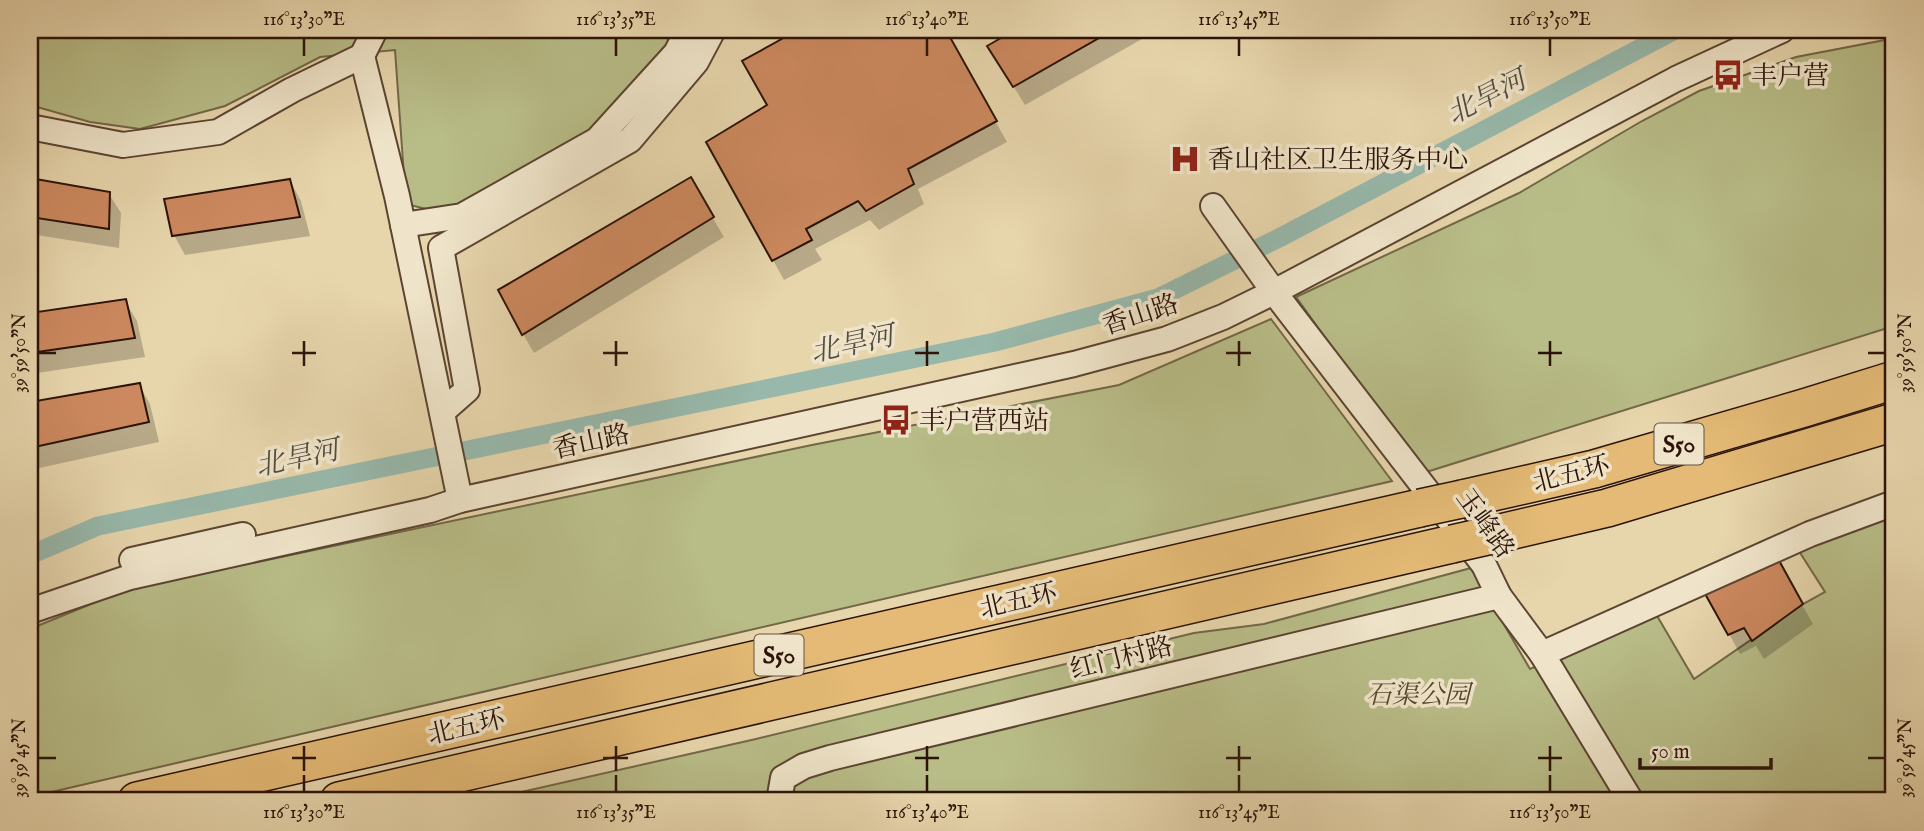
<svg xmlns="http://www.w3.org/2000/svg" width="1924" height="831" font-family="'IM FELL English','Noto Serif SC',serif">
<style>
.green{fill:#b8bc87;stroke:#726848;stroke-width:2}
.shadow{fill:#0003}
.lines{fill:none;stroke-linecap:round;stroke-linejoin:round}
.canal{stroke:#97b8ab;stroke-width:19}
.building{fill:#cc885e;stroke:#2c1308;stroke-width:2}
.minor-casing{stroke:#5b4431;stroke-width:28}
.highway-casing{stroke:#2c1308;stroke-width:40}
.minor{stroke:#efe4c9;stroke-width:24}
.highway{stroke:#e4ba76;stroke-width:37}
.highway-bridge-casing{stroke:#2c1308;stroke-width:40;stroke-linecap:butt}
.highway-bridge{stroke:#e4ba76;stroke-width:37}
.ticks{fill:none;stroke:#2c1308;stroke-width:2.5}
.labels{text-anchor:middle;stroke-width:7;stroke-linejoin:round;paint-order:stroke}
.shield{fill:#efe4c9;stroke:#665242;stroke-width:2}
.shield-label{font-size:24px;font-weight:bold;fill:#2c1308}
.poi-label{font-size:26px;fill:#2c1308;stroke:#efe4c9;text-anchor:start}
.street-label{font-size:26px;fill:#2c1308;stroke:#efe4c9}
.park-label{font-size:26px;font-style:italic;fill:#56462e;stroke:#efe4c9}
.water-label{font-size:28px;font-style:italic;fill:#514d41;stroke:#efe4c9}
.neatline{fill:none;stroke:#2c1308;stroke-width:2.5}
.ticks-label{font-size:18px;text-anchor:middle;fill:#2c1308}
</style>
<rect width="100%" height="100%" fill="#e7d5ac"/>
<filter id="stains"><feTurbulence type="fractalNoise" baseFrequency=".00286" numOctaves="4"/><feColorMatrix values="0 0 0 0 .2 0 0 0 0 .09 0 0 0 0 .02 0 0 0 .5 -.17"/></filter>
<radialGradient id="worn" r=".72"><stop offset=".6" stop-color="#630" stop-opacity="0"/><stop offset="1" stop-color="#630" stop-opacity=".3"/></radialGradient>
<g class="green">
<path d="M30,30H678L639,111L442,213L406,204L395,50L320,57L225,106L140,129L90,122L30,105Z"/>
<path d="M1885,40L1894,63V326L1423,473L1296,297L1519,193L1642,121L1699,91L1796,57Z"/>
<path d="M1271,319L1392,481L30,797V629L125,590L812,445L1119,385Z"/>
<path d="M1894,512V801H481L756,739L1194,633L1264,624L1471,568L1530,669L1656,614L1694,679L1803,604L1825,592L1797,548Z"/>
</g>
<g class="shadow">
<path d="M801,30H944L1007,142L918,189L924,204L879,230L870,220L815,249L822,260L784,280L708,143L769,105L745,61Z"/>
<path d="M1019,30H1158L1025,105L989,47Z"/>
<path d="M690,179L724,237L534,353L523,334Z"/>
<path d="M30,180L109,194L121,213L119,248L30,234Z"/>
<path d="M290,181L301,201L310,236L185,255L174,235Z"/>
<path d="M125,301L137,321L145,357L30,374V315Z"/>
<path d="M139,385L150,404L159,442L30,470V404Z"/>
<path d="M1775,557L1813,624L1764,659L1756,646L1740,654L1707,593Z"/>
</g>
<g class="lines">
<path class="canal" d="M30,555L98,526L995,342L1158,298L1279,238L1675,30"/>
</g>
<g class="building">
<path d="M798,30H946L997,121L908,169L914,184L866,211L858,201L806,229L812,240L772,261L706,142L767,105L742,61Z"/>
<path d="M1015,30H1113L1013,87L987,46Z"/>
<path d="M691,177L714,217L522,335L498,290Z"/>
<path d="M30,178L110,192L109,229L30,217Z"/>
<path d="M290,179L300,217L172,236L164,199Z"/>
<path d="M126,299L135,338L30,353V313Z"/>
<path d="M140,383L149,422L30,448V402Z"/>
<path d="M1776,555L1803,604L1752,641L1744,628L1728,635L1704,592Z"/>
</g>
<g class="lines">
<g class="minor-casing">
<g id="minor">
<path d="M362,56L397,196L460,500"/>
<path d="M30,127L123,145L218,132L292,90L362,56L375,30"/>
<path d="M1213,206L1274,292L1484,565L1499,596L1542,654L1631,801"/>
<path d="M403,225L462,216L597,140L676,53L688,30"/>
<path d="M442,412L467,390L441,248L630,140L696,62L713,30"/>
<path d="M132,560L243,535"/>
<path d="M30,611L130,577L430,510L460,500L1074,364L1167,339L1223,317L1274,292L1676,79L1782,30"/>
<path d="M1542,654L1810,534L1894,503"/>
<path d="M779,801L783,778L804,766L830,758L1499,596"/>
</g>
</g>
<g class="highway-casing">
<g id="highway">
<path d="M1462,499L1594,469L1804,408L1894,380"/>
<path d="M1492,535L1607,508L1894,422"/>
<path d="M137,801L1420,508"/>
<path d="M339,801L1452,544"/>
</g>
</g>
<use href="#minor" class="minor"/>
<use href="#highway" class="highway"/>
<g class="highway-bridge-casing">
<g id="highway-bridge">
<path d="M1420,508L1462,499"/>
<path d="M1452,544L1492,535"/>
</g>
</g>
<use href="#highway-bridge" class="highway-bridge"/>
</g>
<path class="ticks" d="M304,38V56M616,38V56M927,38V56M1239,38V56M1550,38V56M304,341V366M616,341V366M927,341V366M1239,341V366M1550,341V366M38,353H56M292,353H316M603,353H628M915,353H939M1226,353H1251M1538,353H1562M1868,353H1885M304,746V771M616,746V771M927,746V771M1239,746V771M1550,746V771M38,758H56M292,758H316M603,758H628M915,758H939M1226,758H1251M1538,758H1562M1868,758H1885M304,775V792M616,775V792M927,775V792M1239,775V792M1550,775V792"/>
<defs>
<g id="bus-bare" transform="scale(2.415)"><path d="M-5-6H5V4H4V6H2V4H-2V6H-4V4H-5ZM-3.5-4V0h7V-4ZM-3.5 1.2v1.5H-2V1.2ZM2 1.2v1.5H3.5V1.2Z" fill="#8f2418" stroke="#efe4c9" stroke-width="2.5" paint-order="stroke"/></g>
<g id="hospital-bare" transform="scale(2.415)"><path d="M-5-5h3v3.5h4V-5h3V5h-3V1.5h-4V5h-3Z" fill="#8f2418" stroke="#efe4c9" stroke-width="2.5" paint-order="stroke"/></g>
</defs>
<g fill-rule="evenodd">
<use href="#bus-bare" x="1728" y="75"/>
<use href="#hospital-bare" x="1185" y="159"/>
<use href="#bus-bare" x="896" y="420"/>
</g>
<g class="labels">
<g class="shield">
<rect x="1654.5" y="423.5" width="49" height="41" rx="5"/>
<rect x="754.5" y="634.5" width="49" height="41" rx="5"/>
</g>
<g class="shield-label">
<text x="1679" y="452">S50</text>
<text x="779" y="663">S50</text>
</g>
<g class="poi-label">
<text x="1751" y="84">丰户营</text>
<text x="1208" y="168">香山社区卫生服务中心</text>
<text x="919" y="429">丰户营西站</text>
</g>
<g class="street-label">
<text transform="translate(1140 314) rotate(-18)" y="9">香山路</text>
<text transform="translate(591 441) rotate(-12)" y="9">香山路</text>
<text transform="translate(1571 473) rotate(-14)" y="9">北五环</text>
<text transform="translate(1486 523) rotate(54)" y="9">玉峰路</text>
<text transform="translate(1018 600) rotate(-13)" y="9">北五环</text>
<text transform="translate(1121 657) rotate(-14)" y="9">红门村路</text>
<text transform="translate(466 726) rotate(-13)" y="9">北五环</text>
</g>
<g class="park-label">
<text x="1418" y="703">石渠公园</text>
</g>
<g class="water-label">
<text transform="translate(1486 96) rotate(-27)" y="10">北旱河</text>
<text transform="translate(852 343) rotate(-12)" y="10">北旱河</text>
<text transform="translate(297 457) rotate(-12)" y="10">北旱河</text>
</g>
</g>
<rect width="1924" height="831" fill="none" stroke="#e7d5ac" stroke-width="77"/>
<path d="M1640 758v10h131v-10" fill="none" stroke="#2c1308" stroke-width="3.5"/>
<text x="1651" y="758" font-size="21" fill="#2c1308" stroke="#efe4c9" stroke-width="5" paint-order="stroke">50 m</text>
<rect x="38" y="38" width="1847" height="754" class="neatline"/>
<g class="ticks-label">
<text x="304" y="25">116°13'30"E</text>
<text x="616" y="25">116°13'35"E</text>
<text x="927" y="25">116°13'40"E</text>
<text x="1239" y="25">116°13'45"E</text>
<text x="1550" y="25">116°13'50"E</text>
<text transform="translate(19 353) rotate(-90)" y="6">39°59'50"N</text>
<text transform="translate(1905 353) rotate(-90)" y="6">39°59'50"N</text>
<text transform="translate(19 758) rotate(-90)" y="6">39°59'45"N</text>
<text transform="translate(1905 758) rotate(-90)" y="6">39°59'45"N</text>
<text x="304" y="818">116°13'30"E</text>
<text x="616" y="818">116°13'35"E</text>
<text x="927" y="818">116°13'40"E</text>
<text x="1239" y="818">116°13'45"E</text>
<text x="1550" y="818">116°13'50"E</text>
</g>
<rect width="100%" height="100%" filter="url(#stains)"/>
<rect width="100%" height="100%" fill="url(#worn)"/>
</svg>
